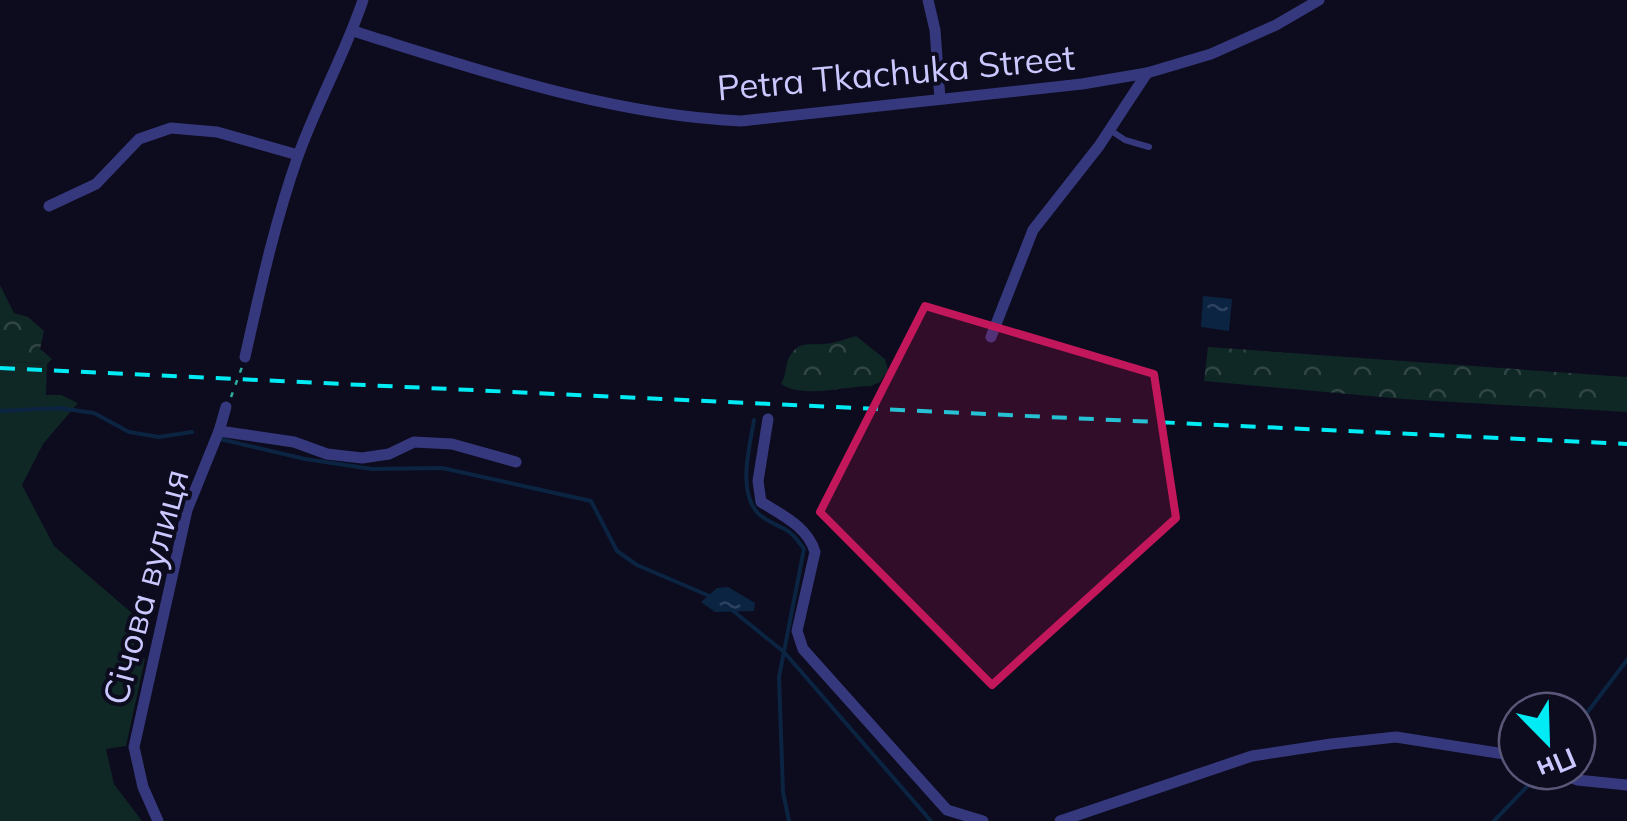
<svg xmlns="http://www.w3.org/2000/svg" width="1627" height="821" font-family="Mulish,sans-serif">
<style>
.green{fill:#0f2725}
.forest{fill:url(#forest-crowns)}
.water{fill:url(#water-ripples)}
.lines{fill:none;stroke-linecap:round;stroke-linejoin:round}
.stream{stroke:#0b2442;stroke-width:4}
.path{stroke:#2caf9e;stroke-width:2.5;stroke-dasharray:5 8;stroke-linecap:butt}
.lane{stroke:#36387d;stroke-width:6}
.street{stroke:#36387d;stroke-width:11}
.rail{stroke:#00ebf3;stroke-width:4;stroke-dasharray:15 12;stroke-linecap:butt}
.marked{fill:#c2185b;fill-opacity:0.2;stroke:#c2185b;stroke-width:8;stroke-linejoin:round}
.labels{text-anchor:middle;stroke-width:8;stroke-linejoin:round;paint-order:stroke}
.street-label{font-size:35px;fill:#cbc8ff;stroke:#0d0b1e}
</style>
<defs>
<pattern id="forest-crowns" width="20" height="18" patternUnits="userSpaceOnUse" patternTransform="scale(2.5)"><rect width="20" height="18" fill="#0f2725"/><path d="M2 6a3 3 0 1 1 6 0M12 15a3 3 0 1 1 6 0" fill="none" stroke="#314546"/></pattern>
<pattern id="water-ripples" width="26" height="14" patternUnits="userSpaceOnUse" patternTransform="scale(2.5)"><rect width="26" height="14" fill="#0b2442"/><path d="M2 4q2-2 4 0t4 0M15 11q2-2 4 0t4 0" fill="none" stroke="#2d425e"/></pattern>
</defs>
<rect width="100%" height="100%" fill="#0d0b1e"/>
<path class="green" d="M0,361L47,364L46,395H61L78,403L43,444L22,485L54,546L140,620L132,653L145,659L126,746L106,749L114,784L142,821H0Z"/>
<g class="forest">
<path d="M0,285L14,313L28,317L44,331L40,349L52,359L47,364L0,361Z"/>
<path d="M856,336L885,359L888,370L880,382L871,386C844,386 805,399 781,384C786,376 785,368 788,360C797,341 805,345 822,344C833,344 845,339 856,336Z"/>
<path d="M1208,347L1627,377V412L1403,399L1204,381Z"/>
</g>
<g class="water">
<path d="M1203,296L1232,299L1229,331L1201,327Z"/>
<path d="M728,587L755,603L754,611L715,612L701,602L717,588Z"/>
</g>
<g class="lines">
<g class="stream">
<path d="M0,411L59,408L94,413L129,432L159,437L192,432"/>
<path d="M754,420C750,446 736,494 760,515C779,531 785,521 804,549L779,677L783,792L789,821"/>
<path d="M220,439L305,459L372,469L442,468L591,501L617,551L637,565L712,597"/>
<path d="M732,610L784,652L931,821"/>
<path d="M1577,726L1627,660"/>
<path d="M1494,821L1542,771"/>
</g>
<path class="path" d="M231,397L242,367"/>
<path class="lane" d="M1110,130L1125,140L1149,147"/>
<g class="street">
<path d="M928,0L935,30L940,99"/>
<path d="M353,31C479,70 609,115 741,121L1082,84L1147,73L1211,54L1276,25L1319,0"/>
<path d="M49,206L96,184L139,139L171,128L217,132L298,155"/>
<path d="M991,337L1033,230L1099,146L1147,73"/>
<path d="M245,357C260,290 275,221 298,156C317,103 345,54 363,0"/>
<path d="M768,419L758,481L761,502C782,515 808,527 815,552L797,631L803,649L947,810L983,821"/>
<path d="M219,431L226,407"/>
<path d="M1555,771L1577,780L1627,785"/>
<path d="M158,821L143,787L134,747L187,510L219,431L294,442L327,454L362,458L389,454L414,442L452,444L516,462"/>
<path d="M1060,821L1252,756L1331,744L1396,737L1517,756"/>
</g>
<path class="rail" d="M0,368L1627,444"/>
</g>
<path class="marked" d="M925,306L1154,374L1176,518L992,685L820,512Z"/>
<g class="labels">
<g class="street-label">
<text transform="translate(896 73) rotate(-5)" y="12">Petra Tkachuka Street</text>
<text transform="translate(146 587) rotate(-75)" y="12">Січова вулиця</text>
</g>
</g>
<g transform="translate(1547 741) rotate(157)"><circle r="48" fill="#0d0b1e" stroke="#595778" stroke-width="2.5"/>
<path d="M0-8L18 38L0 25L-18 38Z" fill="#00ebf3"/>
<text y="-15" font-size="28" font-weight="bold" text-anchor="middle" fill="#cbc8ff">Пн</text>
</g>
</svg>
